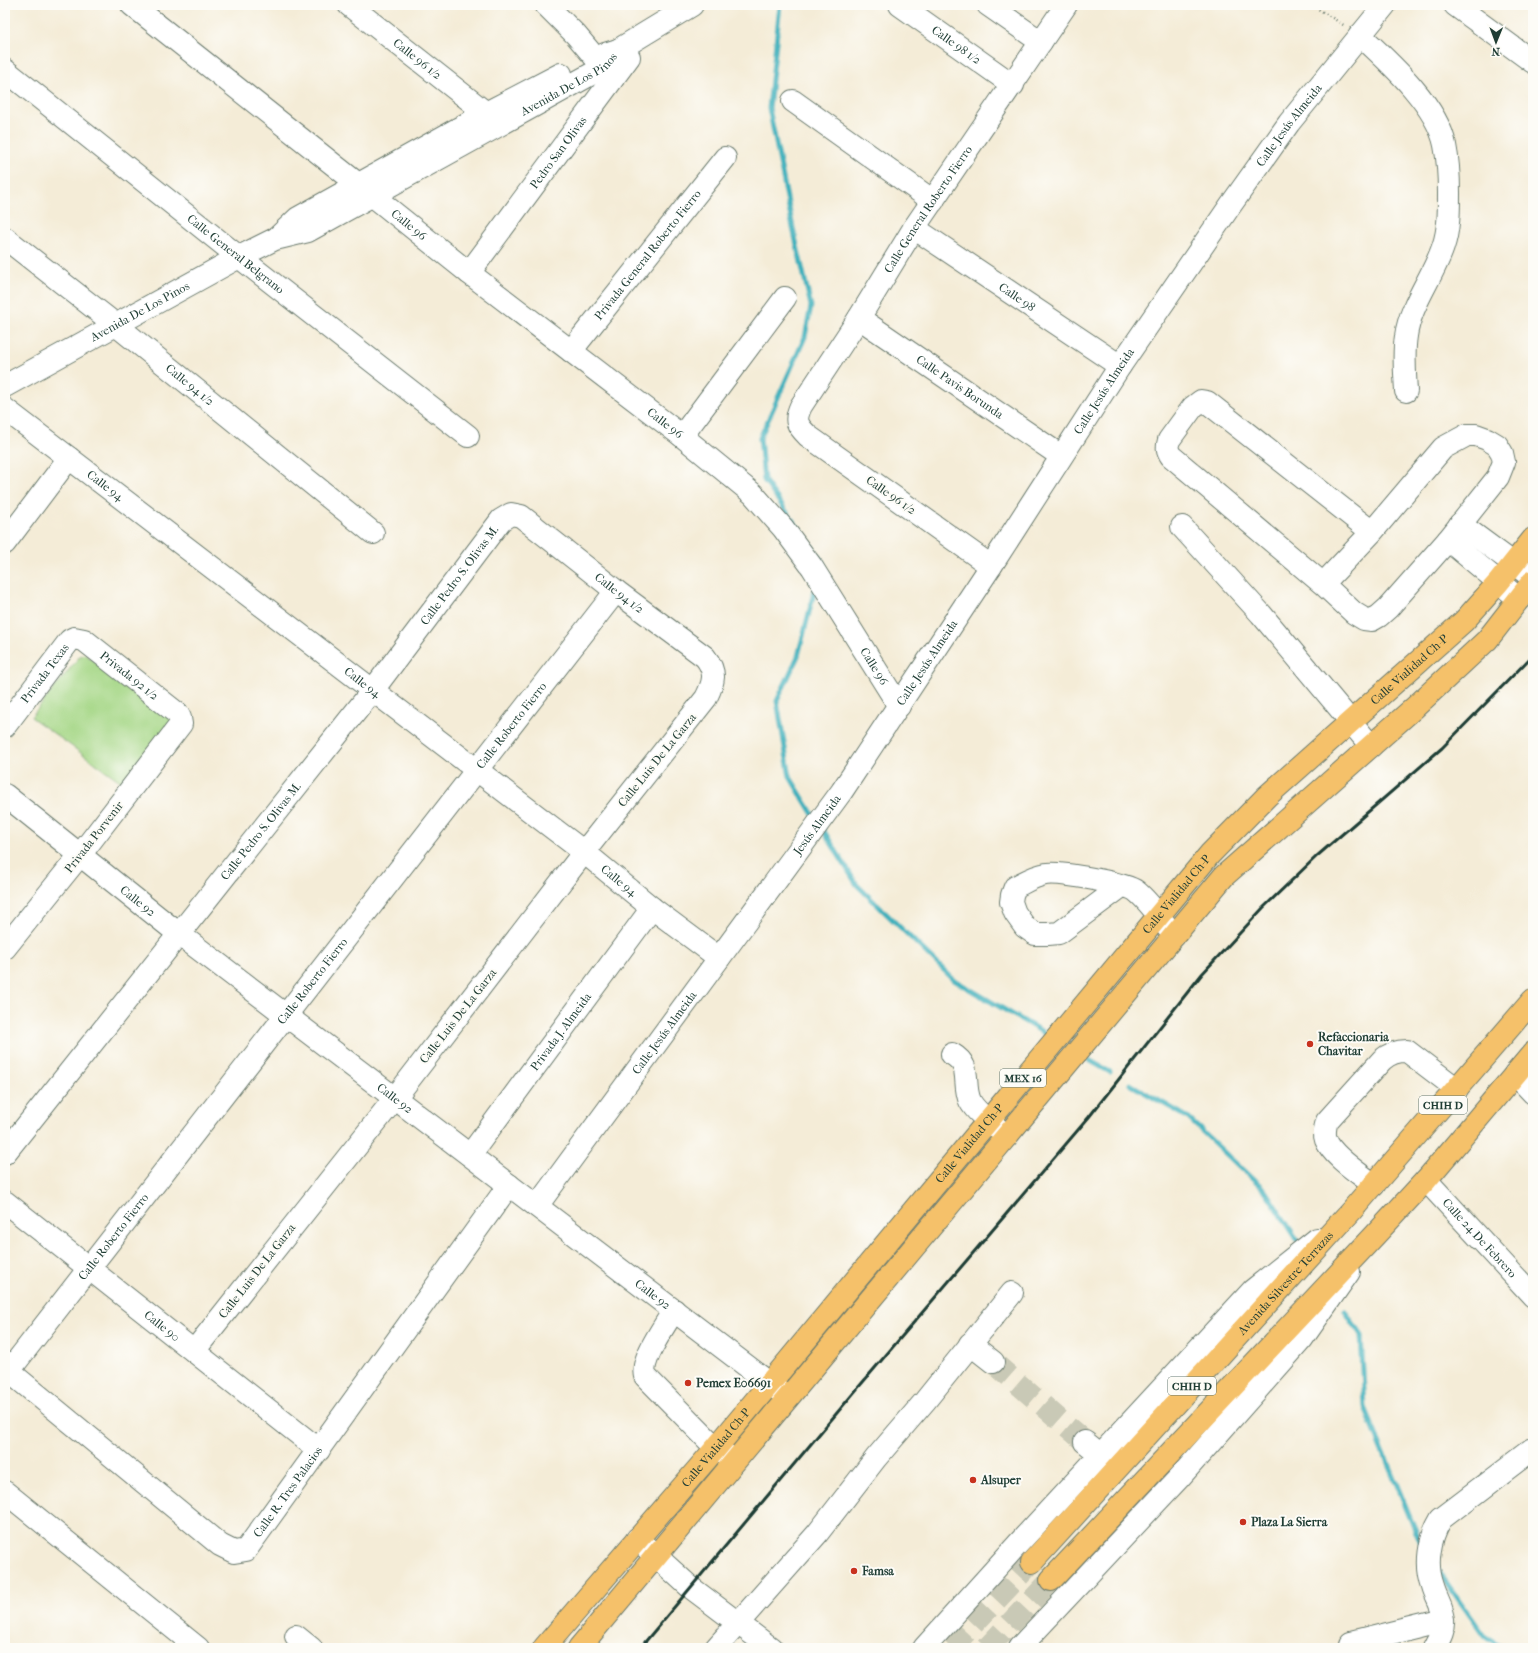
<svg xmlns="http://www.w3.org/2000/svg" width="1538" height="1653" font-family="'IM FELL French Canon',serif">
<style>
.green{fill:#a5d786;stroke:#628a5d}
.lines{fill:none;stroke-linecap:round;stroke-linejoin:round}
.stream{stroke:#41b0bc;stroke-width:5}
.minor-tunnel{stroke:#c9c9b6;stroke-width:22;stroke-dasharray:22 11;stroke-linecap:butt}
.highway-tunnel{stroke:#c9c9b6;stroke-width:22;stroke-dasharray:22 11;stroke-linecap:butt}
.minor-casing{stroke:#6a7a6d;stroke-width:24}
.major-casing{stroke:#6a7a6d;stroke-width:24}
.highway-casing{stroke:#6a7a6d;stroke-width:24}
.path{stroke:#6a7a6d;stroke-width:2.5;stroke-dasharray:1 3;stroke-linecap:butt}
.minor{stroke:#fff;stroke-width:22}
.major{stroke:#f5c16b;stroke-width:22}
.highway{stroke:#f5c16b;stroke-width:22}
.rail{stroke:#1f3d34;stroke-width:3}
.poi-dot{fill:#c8321e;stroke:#fdfcf7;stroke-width:1.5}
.labels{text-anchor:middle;stroke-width:4;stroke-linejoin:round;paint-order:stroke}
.shield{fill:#fdfcf7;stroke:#62766e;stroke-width:1}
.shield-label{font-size:11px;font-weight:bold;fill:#1f3d34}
.street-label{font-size:12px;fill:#1f3d34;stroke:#fdfcf7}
.poi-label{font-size:12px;font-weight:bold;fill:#1f3d34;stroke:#fdfcf7;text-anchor:start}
</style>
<rect width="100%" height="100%" fill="#fdfcf7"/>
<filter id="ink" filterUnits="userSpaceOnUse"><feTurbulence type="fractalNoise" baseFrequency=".025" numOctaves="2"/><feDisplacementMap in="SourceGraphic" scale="8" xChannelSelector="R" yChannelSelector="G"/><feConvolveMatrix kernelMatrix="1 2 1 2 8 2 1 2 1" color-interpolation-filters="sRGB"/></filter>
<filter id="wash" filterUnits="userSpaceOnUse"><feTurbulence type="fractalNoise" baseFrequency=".012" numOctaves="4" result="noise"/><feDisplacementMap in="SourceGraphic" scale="16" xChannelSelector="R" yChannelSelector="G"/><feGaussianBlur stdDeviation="0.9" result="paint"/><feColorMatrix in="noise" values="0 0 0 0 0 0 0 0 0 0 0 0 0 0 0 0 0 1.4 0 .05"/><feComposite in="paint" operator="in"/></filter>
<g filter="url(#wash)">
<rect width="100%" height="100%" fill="#f4ecd7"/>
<path class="green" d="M85,654L175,720L127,786L31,717L80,656Z"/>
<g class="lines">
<g class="stream">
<path d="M780,5L769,108L793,228L811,306L805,337L760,438L764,480L822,562L821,568"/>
<path d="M815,818L790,777L777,701L798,656L816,585"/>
<path d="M822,828L857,885L954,980L1046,1034"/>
<path d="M1089,1060L1110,1072"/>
<path d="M1130,1084L1187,1117L1266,1192L1298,1241"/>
<path d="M1345,1311L1361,1335L1365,1408L1423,1548"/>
<path d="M1437,1569L1486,1638L1503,1648"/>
</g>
</g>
</g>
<g filter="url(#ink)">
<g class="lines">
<path class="minor-tunnel" d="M993,1362L1085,1442"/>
<g class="highway-tunnel">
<path d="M951,1648L1032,1562"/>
<path d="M987,1648L1051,1580"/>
</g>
<g class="minor-casing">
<g id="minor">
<path d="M132,5L358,184"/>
<path id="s1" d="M349,5L486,113"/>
<path d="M546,5L576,35L609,74"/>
<path id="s2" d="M900,5L1013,85"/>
<path d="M988,5L1041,42"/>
<path d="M1455,5L1533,62"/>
<path d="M1360,35C1389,62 1437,105 1445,145C1448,160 1449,177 1449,193C1449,211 1449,230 1443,247C1433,277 1410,305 1406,336C1403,355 1405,373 1406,391"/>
<path d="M605,54L618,50L692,5"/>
<path id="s3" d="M5,70L239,257L468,436"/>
<path d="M793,101L933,201"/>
<path id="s4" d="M373,196L469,273L682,436L753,494L783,528L812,567L899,706"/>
<path id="s5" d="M914,228L1120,366"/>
<path d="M279,236L298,218L486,113L561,74"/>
<path id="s6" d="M5,238L116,325L373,533"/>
<path id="s7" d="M469,273L629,57"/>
<path id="s8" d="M859,318L1061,456"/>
<path id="s9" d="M571,351L725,158"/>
<path id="s10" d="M5,386L239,257L275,239L308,231L604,67L618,50"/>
<path id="s11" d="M5,409L584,852L652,908L719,958"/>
<path d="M682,436L785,298"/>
<path d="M1460,524L1533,578"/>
<path d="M1182,527L1261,614L1371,746"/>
<path d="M1448,540L1519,599"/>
<path d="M5,543L69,458"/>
<path id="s12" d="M991,566L808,436C797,425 794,421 801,406L859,318L914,228L1066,5"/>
<path d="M1323,584L1372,532L1443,448L1467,435H1476L1487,439L1497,445L1502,453L1504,462L1498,477L1448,540L1388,608L1379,616L1372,620L1364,619L1354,613L1323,584L1171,456C1167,450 1167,447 1169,440L1193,407L1201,401L1207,402L1372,532"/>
<path id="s13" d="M5,726L70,640L74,638L84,640L178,714L180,718L181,724L80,855L5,948"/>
<path id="s14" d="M5,795L179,934L785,1395"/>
<path d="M1122,886L1059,933L1048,934H1035L1025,927L1015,913L1011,902L1012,895L1015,887C1025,882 1034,876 1046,874C1059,872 1126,883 1136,891C1151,903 1162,921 1174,936"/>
<path d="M952,1054C973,1066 962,1083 970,1101C976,1113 996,1127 1007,1136"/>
<path d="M1515,1074L1533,1093"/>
<path id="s15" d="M5,1153L373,690L501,520L511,514L521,516L616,591L705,657C717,672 714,682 706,698L584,852L395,1098L194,1351"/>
<path id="s16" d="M470,1155L652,908"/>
<path id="s17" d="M1426,1180L1533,1296"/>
<path d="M1374,1185C1360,1174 1332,1156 1326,1140C1324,1134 1325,1127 1327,1121L1382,1060C1390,1053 1397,1051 1407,1051L1457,1089"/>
<path id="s18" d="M5,1202L319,1450"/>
<path id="s19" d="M537,1206L842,791L991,566L1120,366L1230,206L1289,123L1385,5"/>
<path d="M674,1310C665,1326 640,1359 645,1376L716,1448L732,1459"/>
<path d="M970,1344L993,1362"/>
<path id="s20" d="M5,1368L220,1545L234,1552L246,1550L509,1185"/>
<path id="s21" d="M9,1371L616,591"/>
<path d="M1085,1442L1101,1455"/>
<path d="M5,1492L198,1648"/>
<path d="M637,1539L690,1587L771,1648"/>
<path d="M296,1636L311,1648"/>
<path d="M1351,1643L1444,1620"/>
<path d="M716,1648L817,1534L876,1458L925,1401L1012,1293"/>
<path d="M924,1648L1017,1545L1253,1290L1317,1239"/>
<path d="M1019,1648L1179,1478L1302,1339L1349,1272"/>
<path d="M1435,1648C1440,1639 1445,1630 1444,1619C1443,1607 1436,1598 1433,1587C1425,1565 1429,1539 1441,1519L1533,1449"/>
</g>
</g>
<g class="major-casing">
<g id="major">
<path id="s22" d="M544,1648L716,1448L1210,854L1267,796L1464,621L1498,583L1533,539"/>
<path d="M579,1648L1224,876L1414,708L1487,640L1533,581"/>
</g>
</g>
<g class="highway-casing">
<g id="highway">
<path id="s23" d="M1032,1562L1352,1210L1533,1000"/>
<path d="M1051,1580L1376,1234L1426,1180L1533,1053"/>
</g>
</g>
<path class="path" d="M1312,5L1345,26"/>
<use href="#minor" class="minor"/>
<use href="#major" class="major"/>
<use href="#highway" class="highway"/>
<path class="rail" d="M640,1648L857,1389L1089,1117L1202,974L1263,908L1317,856L1442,748L1533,655"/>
</g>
</g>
<g class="poi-dot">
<circle cx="1310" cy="1044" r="4"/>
<circle cx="688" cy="1383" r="4"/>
<circle cx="973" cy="1480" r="4"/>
<circle cx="1243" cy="1522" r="4"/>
<circle cx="854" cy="1571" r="4"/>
</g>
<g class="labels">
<g class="shield">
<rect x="1000" y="1069" width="46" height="18" rx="3"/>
<rect x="1419" y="1096" width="48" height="18" rx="3"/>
<rect x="1168" y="1377" width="48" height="18" rx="3"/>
</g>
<g class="shield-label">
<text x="1023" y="1082">MEX 16</text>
<text x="1443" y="1109">CHIH D</text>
<text x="1192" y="1390">CHIH D</text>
</g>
<g class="street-label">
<text dy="4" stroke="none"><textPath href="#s2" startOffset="69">Calle 98 1/2</textPath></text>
<text dy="4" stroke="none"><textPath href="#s1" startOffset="87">Calle 96 1/2</textPath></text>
<text dy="4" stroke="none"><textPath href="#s10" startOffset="641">Avenida De Los Pinos</textPath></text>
<text dy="4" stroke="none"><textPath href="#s19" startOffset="1317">Calle Jesús Almeida</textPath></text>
<text dy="4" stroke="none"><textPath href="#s7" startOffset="150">Pedro San Olivas</textPath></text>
<text dy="4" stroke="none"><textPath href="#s12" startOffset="493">Calle General Roberto Fierro</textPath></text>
<text dy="4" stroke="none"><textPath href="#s4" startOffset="46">Calle 96</textPath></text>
<text dy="4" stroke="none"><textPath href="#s3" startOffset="295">Calle General Belgrano</textPath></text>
<text dy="4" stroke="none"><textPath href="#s9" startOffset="123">Privada General Roberto Fierro</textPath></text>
<text dy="4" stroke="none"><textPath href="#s5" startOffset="124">Calle 98</textPath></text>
<text dy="4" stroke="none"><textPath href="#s10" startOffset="154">Avenida De Los Pinos</textPath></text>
<text dy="4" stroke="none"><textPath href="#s6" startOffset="236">Calle 94 1/2</textPath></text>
<text dy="4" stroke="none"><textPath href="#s8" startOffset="122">Calle Pavis Borunda</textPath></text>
<text dy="4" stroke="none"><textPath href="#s19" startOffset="993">Calle Jesús Almeida</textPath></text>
<text dy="4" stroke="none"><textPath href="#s4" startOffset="370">Calle 96</textPath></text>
<text dy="4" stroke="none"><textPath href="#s11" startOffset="126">Calle 94</textPath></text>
<text transform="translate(891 495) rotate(35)" y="4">Calle 96 1/2</text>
<text dy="4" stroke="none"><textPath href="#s15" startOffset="735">Calle Pedro S. Olivas M.</textPath></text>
<text dy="4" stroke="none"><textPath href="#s15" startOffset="951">Calle 94 1/2</textPath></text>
<text dy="4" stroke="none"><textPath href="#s19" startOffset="669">Calle Jesús Almeida</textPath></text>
<text dy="4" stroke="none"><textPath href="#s4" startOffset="694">Calle 96</textPath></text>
<text dy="4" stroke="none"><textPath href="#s22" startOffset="1308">Calle Vialidad Ch-P</textPath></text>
<text dy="4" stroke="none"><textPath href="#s13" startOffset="66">Privada Texas</textPath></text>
<text dy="4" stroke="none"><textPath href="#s13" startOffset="180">Privada 92 1/2</textPath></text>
<text dy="4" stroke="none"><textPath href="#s11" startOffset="450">Calle 94</textPath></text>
<text dy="4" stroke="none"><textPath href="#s21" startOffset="818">Calle Roberto Fierro</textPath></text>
<text transform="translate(657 760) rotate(-51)" y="4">Calle Luis De La Garza</text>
<text dy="4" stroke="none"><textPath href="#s19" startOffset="473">Jesús Almeida</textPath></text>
<text dy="4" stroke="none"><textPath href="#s15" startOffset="411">Calle Pedro S. Olivas M.</textPath></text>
<text transform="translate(94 837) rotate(-52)" y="4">Privada Porvenir</text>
<text dy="4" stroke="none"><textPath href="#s11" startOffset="774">Calle 94</textPath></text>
<text dy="4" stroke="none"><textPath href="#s22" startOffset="984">Calle Vialidad Ch-P</textPath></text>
<text dy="4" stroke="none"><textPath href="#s14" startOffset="170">Calle 92</textPath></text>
<text dy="4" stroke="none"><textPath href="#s21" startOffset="494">Calle Roberto Fierro</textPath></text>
<text transform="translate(458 1016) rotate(-52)" y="4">Calle Luis De La Garza</text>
<text dy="4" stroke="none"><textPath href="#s16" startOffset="153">Privada J. Almeida</textPath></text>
<text dy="4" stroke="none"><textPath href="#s19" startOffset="215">Calle Jesús Almeida</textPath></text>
<text dy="4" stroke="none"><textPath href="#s14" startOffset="494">Calle 92</textPath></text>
<text dy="4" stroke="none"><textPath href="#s22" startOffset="660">Calle Vialidad Ch-P</textPath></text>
<text dy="4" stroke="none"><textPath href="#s21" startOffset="170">Calle Roberto Fierro</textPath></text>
<text dy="4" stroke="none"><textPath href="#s17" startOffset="79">Calle 24 De Febrero</textPath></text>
<text transform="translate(257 1271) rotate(-52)" y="4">Calle Luis De La Garza</text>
<text dy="4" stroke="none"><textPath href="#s23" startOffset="377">Avenida Silvestre Terrazas</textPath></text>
<text dy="4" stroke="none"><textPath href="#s14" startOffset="818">Calle 92</textPath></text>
<text dy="4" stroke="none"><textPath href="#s18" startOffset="200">Calle 90</textPath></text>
<text dy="4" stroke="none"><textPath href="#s22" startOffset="264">Calle Vialidad Ch-P</textPath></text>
<text dy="4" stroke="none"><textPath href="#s20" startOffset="378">Calle R. Tres Palacios</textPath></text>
</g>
<g class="poi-label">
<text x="1318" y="1041">Refaccionaria<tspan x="1318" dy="14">Chavitar</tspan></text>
<text x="696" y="1387">Pemex E06691</text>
<text x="981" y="1484">Alsuper</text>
<text x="1251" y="1526">Plaza La Sierra</text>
<text x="862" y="1575">Famsa</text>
</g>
</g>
<rect width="1538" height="1653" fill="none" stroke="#fdfcf7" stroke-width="20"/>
<g transform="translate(1496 42) rotate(181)" stroke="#fdfcf7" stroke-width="3" paint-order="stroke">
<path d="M0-3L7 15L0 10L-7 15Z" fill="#1f3d34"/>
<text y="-6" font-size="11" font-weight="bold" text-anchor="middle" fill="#1f3d34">N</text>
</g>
</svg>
